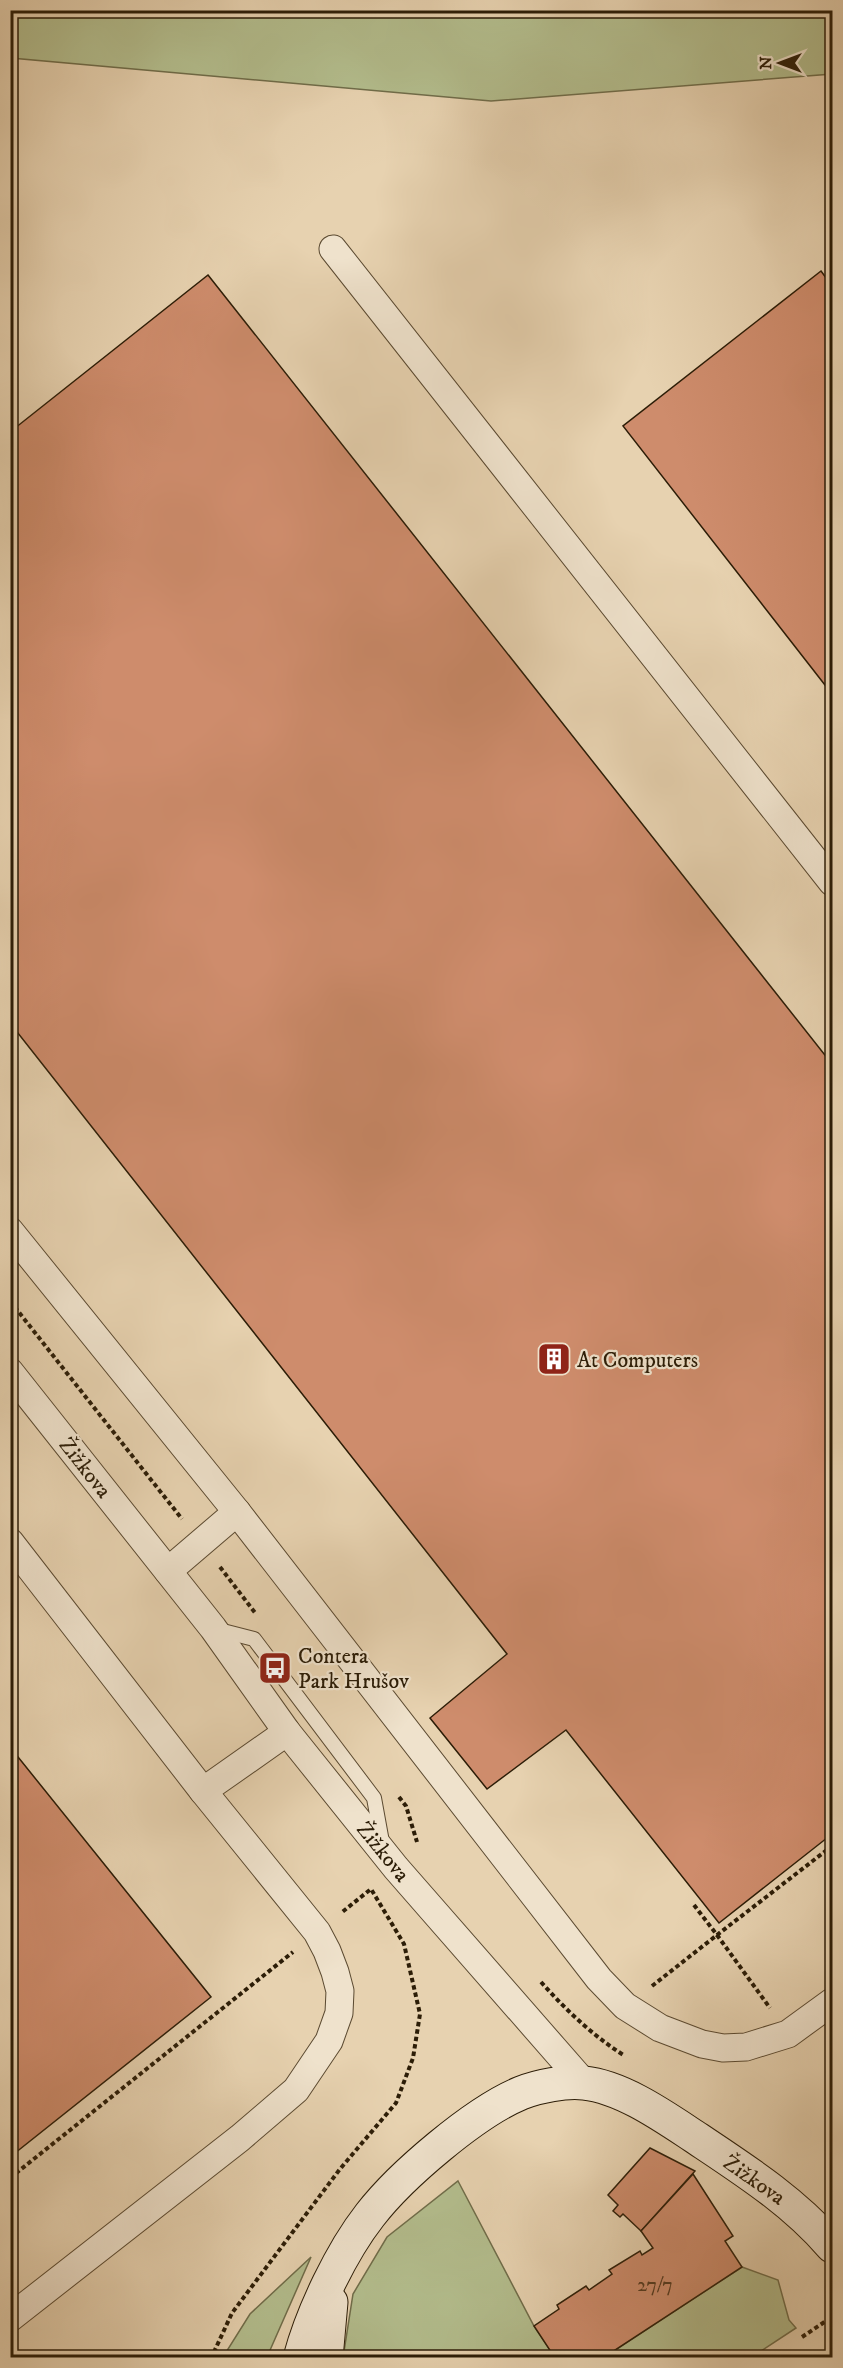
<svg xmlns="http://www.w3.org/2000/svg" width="843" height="2368" font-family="'IM FELL DW Pica',serif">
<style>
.green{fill:#b3bd8d;stroke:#706d4a;stroke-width:1.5}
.building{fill:#ce8c6c;stroke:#2c1d07;stroke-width:1.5}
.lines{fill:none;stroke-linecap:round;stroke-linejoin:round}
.lane-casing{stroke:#5b4a31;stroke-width:16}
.street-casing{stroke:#5b4a31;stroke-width:29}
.secondary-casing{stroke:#2c1d07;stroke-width:35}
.path{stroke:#2c1d07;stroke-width:4;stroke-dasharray:4.5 3;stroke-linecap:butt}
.lane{stroke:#efe2cc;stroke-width:14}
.street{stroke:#efe2cc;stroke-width:27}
.secondary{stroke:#efe2cc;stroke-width:33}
.labels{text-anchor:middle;stroke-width:4.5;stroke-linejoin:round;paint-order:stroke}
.number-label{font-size:20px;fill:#543920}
.poi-label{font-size:22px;fill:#2c1d07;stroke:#efe2cc;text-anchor:start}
.street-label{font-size:22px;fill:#2c1d07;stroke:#efe2cc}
</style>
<rect width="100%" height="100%" fill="#e7d2b0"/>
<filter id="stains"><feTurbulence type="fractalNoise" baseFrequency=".00333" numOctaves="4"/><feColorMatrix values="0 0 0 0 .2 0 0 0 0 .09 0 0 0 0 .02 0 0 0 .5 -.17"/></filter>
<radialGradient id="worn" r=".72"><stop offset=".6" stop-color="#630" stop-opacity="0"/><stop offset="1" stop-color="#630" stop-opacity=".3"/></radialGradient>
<g class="green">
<path d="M10,11H832V74L491,101L11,58Z"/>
<path d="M458,2181L534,2326L555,2357L343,2358L353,2294L387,2237Z"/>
<path d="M311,2257L267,2357H223L250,2314Z"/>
<path d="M742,2267L778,2280L789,2320L796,2328L752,2357L603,2358Z"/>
</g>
<g class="building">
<path d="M821,271L832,286V694L623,426Z"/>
<path d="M208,275L832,1064V1834L719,1923L566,1730L487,1789L430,1718L507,1654L10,1023V432Z"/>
<path d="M10,1747L211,1997L10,2157Z"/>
<path d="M650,2148L695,2171L641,2231L623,2214L620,2217L613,2211L618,2205L608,2195Z"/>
<path d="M693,2174L733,2236L725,2241L742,2267L603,2358H555L534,2326L559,2309L557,2305L586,2286L589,2290L612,2274L609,2270L640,2251L642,2255L653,2248L641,2231Z"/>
</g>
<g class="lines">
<g class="lane-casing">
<path id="lane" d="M215,1629L254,1639L374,1798L382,1842"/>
</g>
<g class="street-casing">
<g id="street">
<path d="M333,249L832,882"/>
<path d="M10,1231L237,1512L599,1979L625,2006L660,2028L702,2044L723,2048L746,2047L788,2034L832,2002"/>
<path d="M10,1372L213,1628L287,1732L396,1868L584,2083"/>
<path d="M10,1542L203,1791"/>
<path d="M168,1571L237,1512"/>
<path d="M10,2318L240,2138L296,2090L329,2041L339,2013L340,1991L335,1972L327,1951L317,1932L203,1791L287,1732"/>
</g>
</g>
<g class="secondary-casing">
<g id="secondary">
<path d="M300,2358C312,2313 341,2252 370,2215C401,2175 475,2112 521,2093C539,2086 565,2081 584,2083C623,2087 666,2118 698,2139C746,2171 794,2202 832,2246"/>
<path d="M326,2358L331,2302"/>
</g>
</g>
<g class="path">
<path d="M10,1301L182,1519"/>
<path d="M220,1567L256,1614"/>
<path d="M399,1797L406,1806L417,1842"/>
<path d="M694,1905L717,1935L832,1846"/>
<path d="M541,1982C566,2010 593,2036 625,2056"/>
<path d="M652,1986L717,1935L770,2008"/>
<path d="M10,2178L293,1952"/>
<path d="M802,2337L832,2317"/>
<path d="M209,2358L214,2352L232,2313L340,2169L396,2103L413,2058L420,2014L404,1944L371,1889L341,1913"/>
</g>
<use href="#lane" class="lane"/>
<use href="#street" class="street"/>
<use href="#secondary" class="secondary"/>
</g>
<defs>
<g id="building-square" transform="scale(1.725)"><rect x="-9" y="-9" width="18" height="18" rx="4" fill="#8f2418" stroke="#efe2cc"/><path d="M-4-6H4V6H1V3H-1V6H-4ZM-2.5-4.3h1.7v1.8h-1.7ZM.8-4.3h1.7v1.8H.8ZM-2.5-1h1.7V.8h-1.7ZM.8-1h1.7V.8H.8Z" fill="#fff"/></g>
<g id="bus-square" transform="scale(1.725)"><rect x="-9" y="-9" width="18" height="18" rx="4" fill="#8f2418" stroke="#efe2cc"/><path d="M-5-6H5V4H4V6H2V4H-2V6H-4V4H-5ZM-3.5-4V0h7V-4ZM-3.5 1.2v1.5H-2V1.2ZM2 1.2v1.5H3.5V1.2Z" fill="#fff"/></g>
</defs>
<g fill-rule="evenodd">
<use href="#building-square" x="554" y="1359"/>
<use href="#bus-square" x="275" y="1668"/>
</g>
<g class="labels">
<g class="number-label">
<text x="655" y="2291">27/7</text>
</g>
<g class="poi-label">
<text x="577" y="1367">At Computers</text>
<text x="298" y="1663">Contera<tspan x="298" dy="25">Park Hrušov</tspan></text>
</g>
<g class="street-label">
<text transform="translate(86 1467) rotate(52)" y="8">Žižkova</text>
<text transform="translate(384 1851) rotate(51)" y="8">Žižkova</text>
<text transform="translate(755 2179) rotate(35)" y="8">Žižkova</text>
</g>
</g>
<rect width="843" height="2368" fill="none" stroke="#e7d2b0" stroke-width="36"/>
<rect x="12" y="12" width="819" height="2344" fill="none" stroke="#2c1d07" stroke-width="3"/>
<rect x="18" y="18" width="807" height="2332" fill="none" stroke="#2c1d07" stroke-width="1.5"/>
<g transform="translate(780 63) rotate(270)" stroke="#efe2cc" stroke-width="4.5" paint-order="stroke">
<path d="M0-4.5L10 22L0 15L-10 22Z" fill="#2c1d07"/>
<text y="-9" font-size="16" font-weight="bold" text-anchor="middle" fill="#2c1d07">N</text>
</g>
<rect width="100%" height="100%" filter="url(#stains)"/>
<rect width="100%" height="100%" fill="url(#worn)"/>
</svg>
